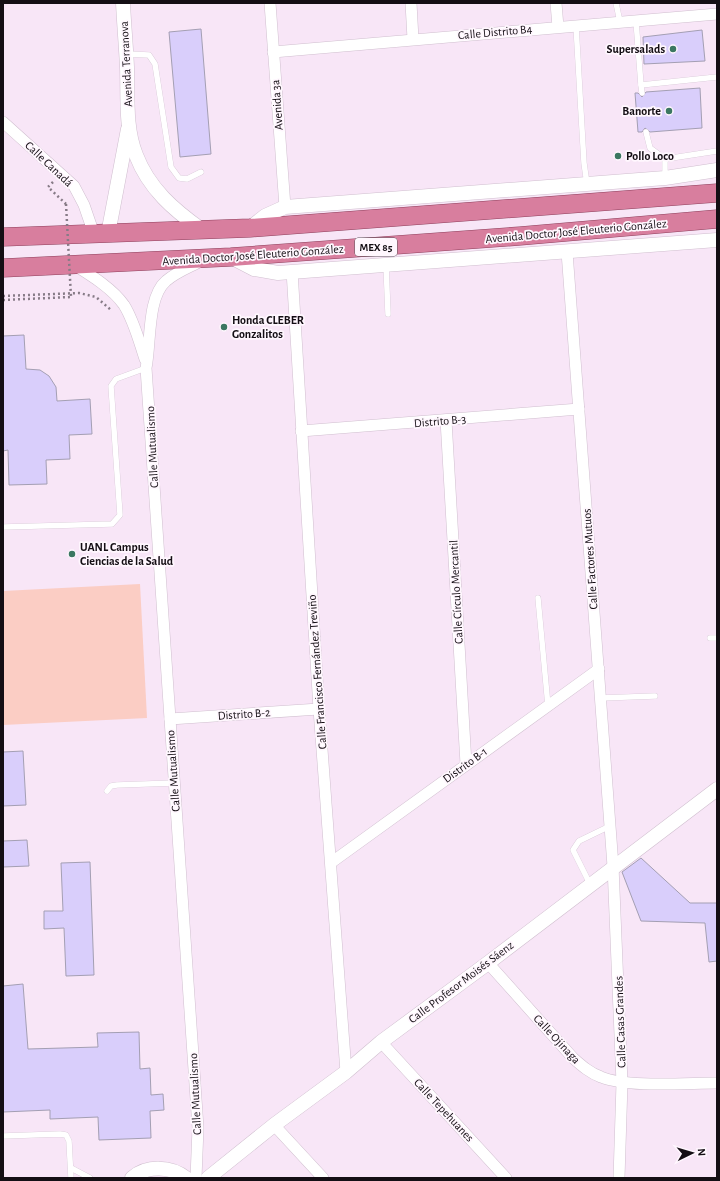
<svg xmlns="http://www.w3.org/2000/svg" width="720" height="1181" font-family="'Alegreya Sans',sans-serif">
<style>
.green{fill:#fbcdc4}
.building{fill:#d9cefb;stroke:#a49fb3}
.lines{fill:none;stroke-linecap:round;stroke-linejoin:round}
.service-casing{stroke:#d0bfcf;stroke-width:6}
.minor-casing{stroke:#d0bfcf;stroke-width:12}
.tertiary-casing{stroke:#d0bfcf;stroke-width:15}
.trunk-casing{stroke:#8e415d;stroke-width:19}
.path{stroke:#877b87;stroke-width:2.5;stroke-dasharray:2 3;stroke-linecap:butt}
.service{stroke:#fff;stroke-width:5.5}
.minor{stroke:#fff;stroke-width:11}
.tertiary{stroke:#fff;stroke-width:14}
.trunk{stroke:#d87e9e;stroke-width:18}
.path-bridge{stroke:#877b87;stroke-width:2.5;stroke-dasharray:2 3;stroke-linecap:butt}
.poi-dot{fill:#3b7761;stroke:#fff7fe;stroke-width:1.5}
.labels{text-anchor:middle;stroke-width:3.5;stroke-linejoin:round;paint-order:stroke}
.shield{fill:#fff7fe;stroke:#5a545a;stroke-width:1}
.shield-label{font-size:11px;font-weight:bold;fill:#140e14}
.street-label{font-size:12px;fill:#140e14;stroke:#fff7fe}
.poi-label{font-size:12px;font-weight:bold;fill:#140e14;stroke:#fff7fe;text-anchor:start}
</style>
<rect width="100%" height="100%" fill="#f8e6f7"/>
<path class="green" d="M140,584L147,718L3,725V591Z"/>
<g class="building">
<path d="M201,29L211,154L180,157L169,32Z"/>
<path d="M702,30L705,61L644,64L643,37Z"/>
<path d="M700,88L702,128L650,132L645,128L642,132H638L635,93H638L642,97L646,92Z"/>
<path d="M24,335L26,369L40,370L49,376L56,387L57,401L90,399L92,434L69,435L70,459L46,460L47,484L9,485L8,450L3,451V336Z"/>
<path d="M23,751L26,805L3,806V752Z"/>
<path d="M27,840L29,866L3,867V841Z"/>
<path d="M641,858L690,903H717V961L709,962L705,923L641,921L622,872Z"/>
<path d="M90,862L94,975L66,976L64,928L44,929V911H63L61,863Z"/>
<path d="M23,984L28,1049L98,1047L97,1033L139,1032L140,1069L150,1068L151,1095L163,1094L164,1110L150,1111L151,1138L99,1140L98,1117L50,1119V1110L3,1112V986Z"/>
</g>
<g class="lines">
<g class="service-casing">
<g id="service">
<path d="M616,3L620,22"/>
<path d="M636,21L641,85L717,77"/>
<path d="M576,26L584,163L587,184"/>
<path d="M127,54L149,55L155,64L171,167L179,178L187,179L201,172"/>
<path d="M641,85L642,93"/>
<path d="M646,132L650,148L665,159L717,151"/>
<path d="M665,159V177"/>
<path d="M386,265L388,314"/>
<path d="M3,527L112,524L120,515L111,386L116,379L146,368"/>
<path d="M538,598L548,706"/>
<path d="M710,638H717"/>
<path d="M601,698L655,696"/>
<path d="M107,791L111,786L117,785L174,783"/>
<path d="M590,884L573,850L579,841L610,826"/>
<path d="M3,1136L60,1134L66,1135L69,1141L71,1178"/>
<path d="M71,1168L90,1178"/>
</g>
</g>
<g class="minor-casing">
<g id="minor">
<path d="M270,3L285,207"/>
<path d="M411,3L413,39"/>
<path d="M556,3L558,27"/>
<path d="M273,52L717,14"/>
<path d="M3,122L74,186L84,205L94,234"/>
<path d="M567,252L613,866L622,1083L619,1178"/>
<path d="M76,266C92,276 113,289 124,305C134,321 139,341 145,359"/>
<path d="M292,271L319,709L346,1072"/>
<path d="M446,420L466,764"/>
<path d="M301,431L579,409"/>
<path d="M170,719L319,709"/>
<path d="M332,862L599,669"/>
<path d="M488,963L573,1058C582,1066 590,1073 601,1077C628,1088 686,1083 717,1083"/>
<path d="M381,1042L506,1178"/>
<path d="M274,1125L323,1178"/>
<path d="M196,1178L198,1128L146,368C151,344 147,297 166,281C176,272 190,267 201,261"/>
</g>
</g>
<g class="tertiary-casing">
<g id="tertiary">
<path d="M123,3C124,24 126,46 127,67C128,96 125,128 136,155C149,189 174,210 202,230"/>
<path d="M250,228L265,216L285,207L665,178L717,170"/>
<path d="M108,234L128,129"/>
<path d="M231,257L254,269L278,273L717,240"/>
<path d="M132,1178C147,1165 171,1166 186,1178"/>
<path d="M208,1178L274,1125L346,1072L381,1042L488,963L717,789"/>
</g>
</g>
<g class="trunk-casing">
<g id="trunk">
<path d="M3,237L250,228L717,193"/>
<path d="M3,268L231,257L520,236L717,219"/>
</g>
</g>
<g class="path">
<path d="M53,182L48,187L66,204"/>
<path d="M3,296L79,293L96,297L111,310"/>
<path d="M3,300L71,297"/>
</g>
<use href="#service" class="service"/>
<use href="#minor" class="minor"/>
<use href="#tertiary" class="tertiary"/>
<use href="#trunk" class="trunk"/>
<path class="path-bridge" d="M66,204L71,297"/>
</g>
<g class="poi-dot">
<circle cx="673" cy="49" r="4"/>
<circle cx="669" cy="111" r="4"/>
<circle cx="618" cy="156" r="4"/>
<circle cx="224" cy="327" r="4"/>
<circle cx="72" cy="554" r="4"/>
</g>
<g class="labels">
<rect class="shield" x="355" y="238" width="42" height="18" rx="3"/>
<g class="shield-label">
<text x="376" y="251">MEX 85</text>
</g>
<g class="street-label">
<text transform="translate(495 32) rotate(-5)" y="4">Calle Distrito B4</text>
<text transform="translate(126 64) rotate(-93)" y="4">Avenida Terranova</text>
<text transform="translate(277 105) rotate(-94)" y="4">Avenida 3a</text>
<text transform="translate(49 164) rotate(43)" y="4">Calle Canadá</text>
<text transform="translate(576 231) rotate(-5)" y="4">Avenida Doctor José Eleuterio González</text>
<text transform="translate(253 255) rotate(-4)" y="4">Avenida Doctor José Eleuterio González</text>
<text transform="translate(440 421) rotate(-5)" y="4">Distrito B-3</text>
<text transform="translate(152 447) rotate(-93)" y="4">Calle Mutualismo</text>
<text transform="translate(590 559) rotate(-94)" y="4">Calle Factores Mutuos</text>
<text transform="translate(456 592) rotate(-93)" y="4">Calle Círculo Mercantil</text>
<text transform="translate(317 672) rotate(-94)" y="4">Calle Francisco Fernández Treviño</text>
<text transform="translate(244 714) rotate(-4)" y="4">Distrito B-2</text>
<text transform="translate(465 765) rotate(-36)" y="4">Distrito B-1</text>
<text transform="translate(173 771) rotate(-94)" y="4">Calle Mutualismo</text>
<text transform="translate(461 982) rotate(-37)" y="4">Calle Profesor Moisés Sáenz</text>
<text transform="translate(620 1022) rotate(-92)" y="4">Calle Casas Grandes</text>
<text transform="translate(557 1039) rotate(47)" y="4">Calle Ojinaga</text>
<text transform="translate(195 1094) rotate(-93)" y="4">Calle Mutualismo</text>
<text transform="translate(444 1110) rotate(47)" y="4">Calle Tepehuanes</text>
</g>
<g class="poi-label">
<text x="665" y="53" text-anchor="end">Supersalads</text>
<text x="661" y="115" text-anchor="end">Banorte</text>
<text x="626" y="160">Pollo Loco</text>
<text x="232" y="324">Honda CLEBER<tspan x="232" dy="14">Gonzalitos</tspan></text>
<text x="80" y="551">UANL Campus<tspan x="80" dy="14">Ciencias de la Salud</tspan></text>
</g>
</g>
<rect width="720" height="1181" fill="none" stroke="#140e14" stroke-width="8"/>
<g transform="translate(692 1153) rotate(85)" stroke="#fff7fe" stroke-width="3" paint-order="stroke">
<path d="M0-3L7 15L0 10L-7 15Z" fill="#140e14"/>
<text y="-6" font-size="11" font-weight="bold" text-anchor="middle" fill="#140e14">N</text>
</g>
</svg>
